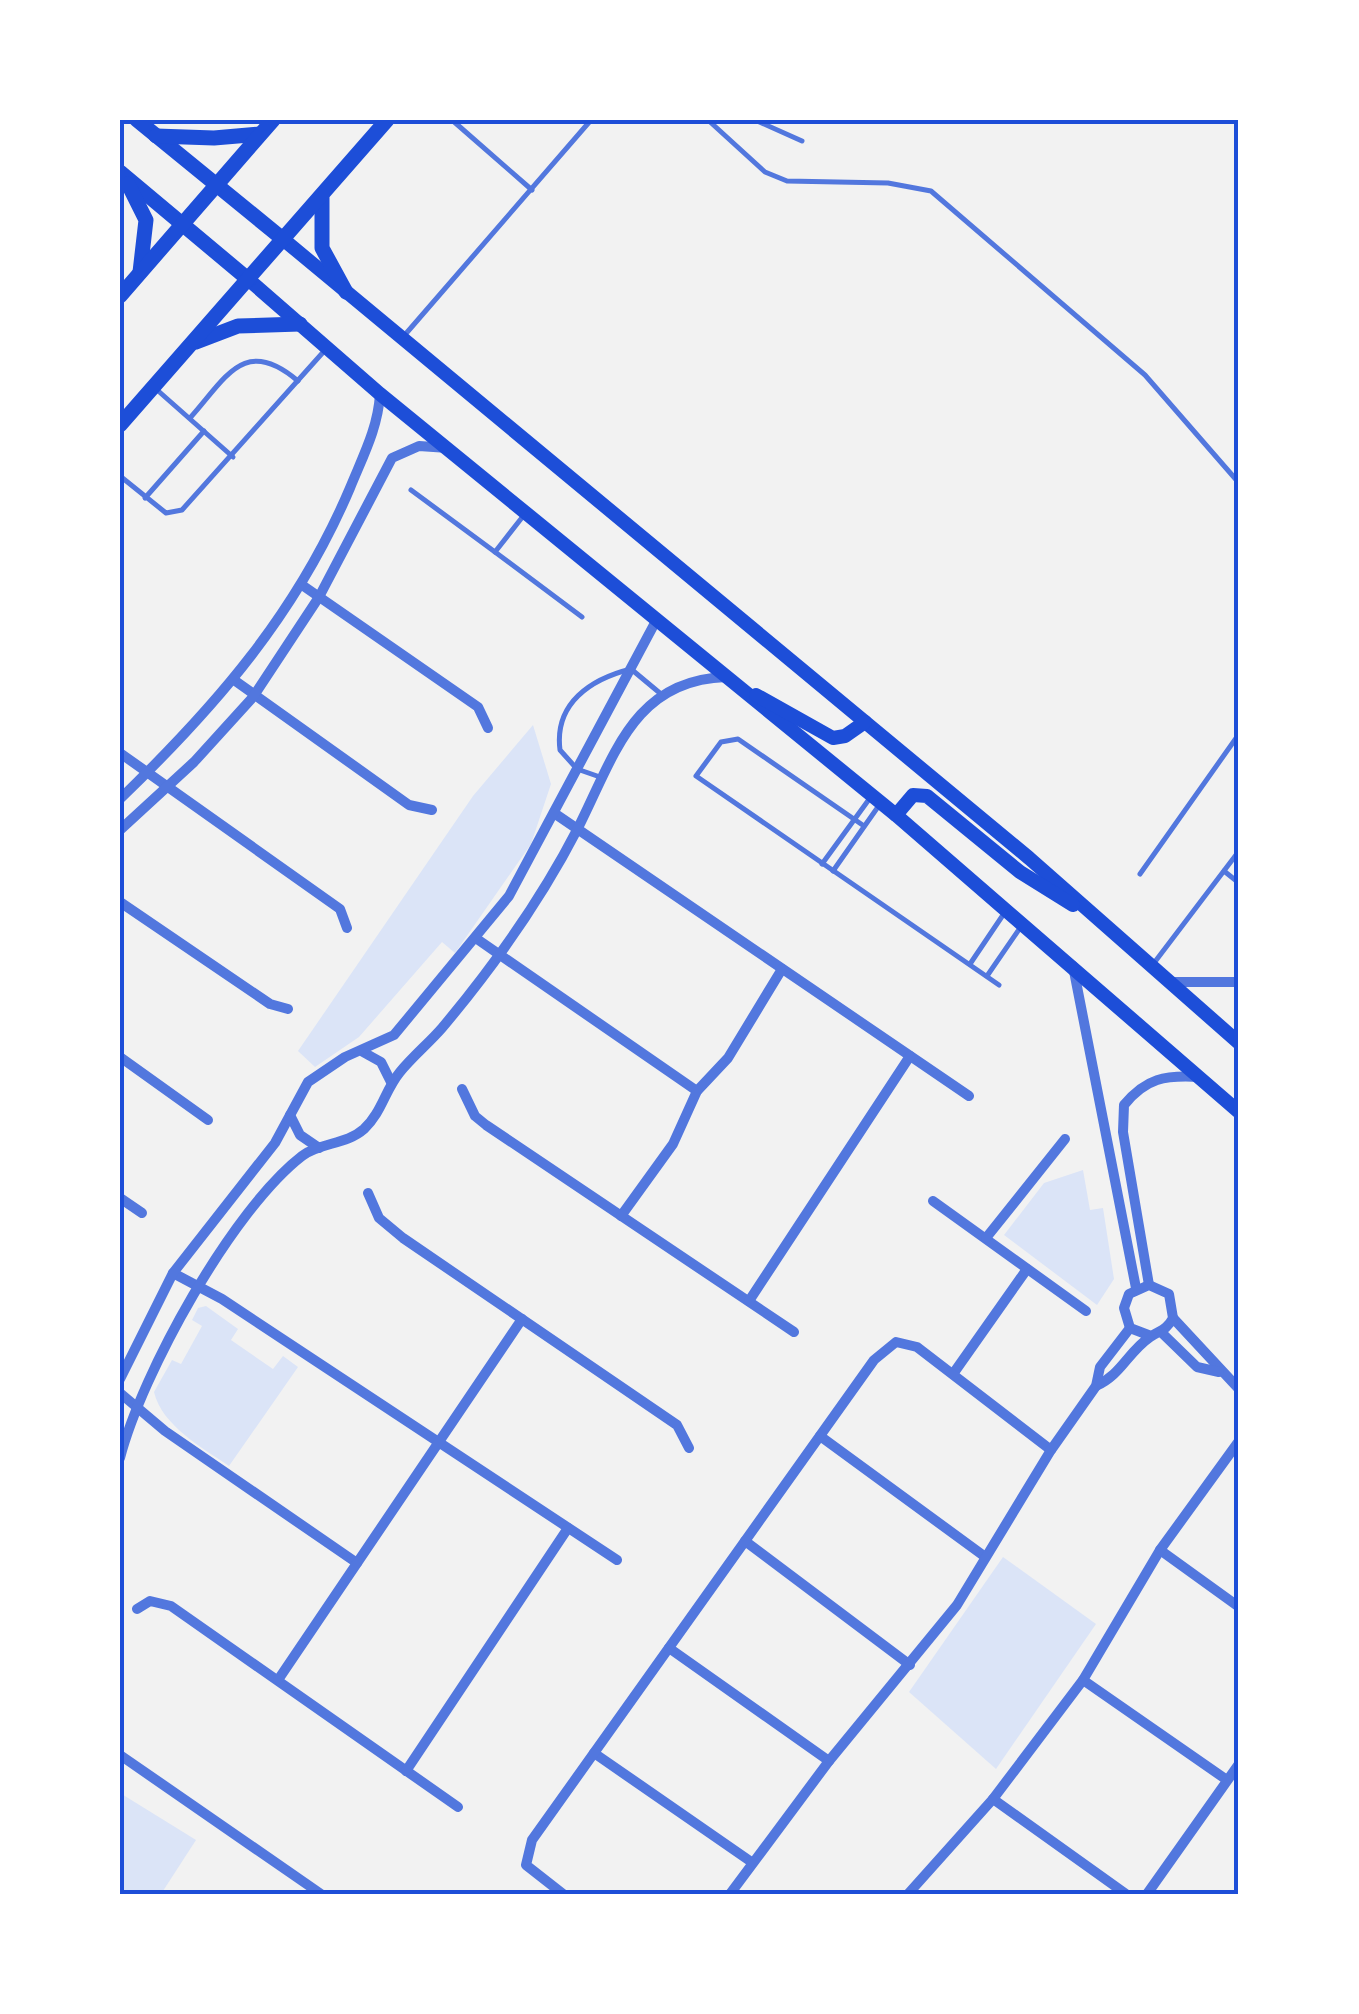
<svg xmlns="http://www.w3.org/2000/svg" width="1359" height="2014" font-family="'Fira Sans Condensed',sans-serif">
<style>
.green{fill:#dbe4f7}
.lines{fill:none;stroke-linecap:round;stroke-linejoin:round}
.service{stroke:#5277de;stroke-width:5}
.minor{stroke:#5277de;stroke-width:10}
.secondary{stroke:#1d4ed8;stroke-width:14}
.primary{stroke:#1d4ed8;stroke-width:15}
.neatline{fill:none;stroke:#1d4ed8;stroke-width:4}
</style>
<rect width="100%" height="100%" fill="#f2f2f2"/>
<g class="green">
<path d="M533,725L551,784L531,844L455,953L442,942L359,1037L315,1067L298,1051L473,796Z"/>
<path d="M1083,1170L1090,1210L1103,1208L1114,1279L1097,1305L1004,1235L1044,1183Z"/>
<path d="M206,1306L238,1329L231,1340L273,1369L283,1356L298,1367L229,1466C203,1448 162,1426 154,1392L172,1360L181,1364L202,1326L192,1320L198,1308Z"/>
<path d="M1003,1557L1096,1624L996,1769L909,1692Z"/>
<path d="M120,1793L196,1840L161,1894H120Z"/>
</g>
<g class="lines">
<g class="service">
<path d="M452,120L532,190"/>
<path d="M708,120L765,172L787,181L888,183L931,191L1145,375L1239,483"/>
<path d="M755,120L802,141"/>
<path d="M403,337L591,120"/>
<path d="M156,389L233,457"/>
<path d="M190,418C226,378 244,335 298,381"/>
<path d="M120,476L166,513L182,510L326,349"/>
<path d="M411,490L495,552L524,515"/>
<path d="M145,498L204,431"/>
<path d="M495,552L582,617"/>
<path d="M600,777L577,769L560,750C554,703 591,679 631,669L661,694"/>
<path d="M864,826L738,739L721,742L696,776L999,985"/>
<path d="M822,864L870,798"/>
<path d="M833,871L880,804"/>
<path d="M1224,871L1239,883"/>
<path d="M1140,874L1239,734"/>
<path d="M1154,963L1239,851"/>
<path d="M970,964L1005,912"/>
<path d="M987,976L1022,925"/>
</g>
<g class="minor">
<path d="M302,585L478,707L488,728"/>
<path d="M234,680L409,805L432,810"/>
<path d="M120,753L340,909L347,928"/>
<path d="M120,799C217,705 297,613 350,488C363,456 378,428 380,394"/>
<path d="M554,813L969,1096"/>
<path d="M120,830L194,762L253,697L319,597L392,458L419,446L448,448"/>
<path d="M120,902L270,1004L288,1009"/>
<path d="M477,939L697,1091"/>
<path d="M1073,966L1136,1288"/>
<path d="M1170,982H1239"/>
<path d="M363,1052L381,1062L391,1082"/>
<path d="M120,1057L208,1120"/>
<path d="M462,1089L475,1116L486,1125L794,1332"/>
<path d="M290,1115L300,1135L319,1148"/>
<path d="M368,1193L379,1218L403,1238L677,1425L689,1448"/>
<path d="M120,1198L142,1213"/>
<path d="M933,1201L1086,1311"/>
<path d="M621,1216L673,1144L697,1091L728,1058L782,969"/>
<path d="M986,1238L1065,1139"/>
<path d="M173,1273L222,1299L617,1560"/>
<path d="M1149,1285L1123,1132L1124,1105C1146,1078 1165,1075 1199,1077"/>
<path d="M749,1301L910,1056"/>
<path d="M1173,1318L1239,1389"/>
<path d="M1162,1333L1197,1367L1219,1372"/>
<path d="M953,1374L1027,1269"/>
<path d="M120,1379L173,1273L275,1143L308,1082L345,1057L394,1035L509,896L657,619"/>
<path d="M1096,1386C1121,1375 1128,1352 1150,1337C1160,1330 1166,1331 1173,1318L1169,1294L1149,1285L1129,1294L1124,1308L1130,1328L1151,1336"/>
<path d="M120,1393L165,1431L357,1563"/>
<path d="M820,1436L984,1556"/>
<path d="M120,1458C142,1373 232,1210 302,1156C321,1142 346,1145 364,1129C382,1112 385,1090 400,1072C413,1056 429,1043 442,1028C494,966 541,900 578,828C614,757 633,680 726,677"/>
<path d="M745,1541L910,1665"/>
<path d="M1160,1550L1239,1607"/>
<path d="M137,1609L150,1601L171,1606L458,1807"/>
<path d="M669,1648L829,1761"/>
<path d="M278,1680L522,1319"/>
<path d="M1083,1680L1227,1780"/>
<path d="M594,1753L750,1861"/>
<path d="M120,1755L321,1894"/>
<path d="M406,1771L568,1528"/>
<path d="M993,1799L1126,1894"/>
<path d="M563,1894L526,1865L532,1840L874,1360L896,1342L917,1347L1051,1450"/>
<path d="M730,1894L829,1761L957,1605L1051,1450L1096,1386L1100,1367L1130,1328"/>
<path d="M908,1894L993,1799L1083,1680L1160,1550L1239,1441"/>
<path d="M1147,1894L1239,1764"/>
</g>
<g class="secondary">
<path d="M284,240L1029,858L1239,1043"/>
<path d="M249,280L380,394L896,815L1239,1112"/>
<path d="M756,695L833,738L845,736L865,722"/>
<path d="M896,815L913,795L927,796L1020,872L1073,905"/>
</g>
<g class="primary">
<path d="M137,120L284,240"/>
<path d="M156,136L214,138L260,134"/>
<path d="M120,172L249,280"/>
<path d="M128,184L146,220L140,272"/>
<path d="M322,198V248L346,292"/>
<path d="M120,296L273,120"/>
<path d="M196,342L238,326L300,324"/>
<path d="M120,425L387,120"/>
</g>
</g>
<rect width="1359" height="2014" fill="none" stroke="#ffffff" stroke-width="245"/>
<rect x="122" y="122" width="1114" height="1770" class="neatline"/>
</svg>
